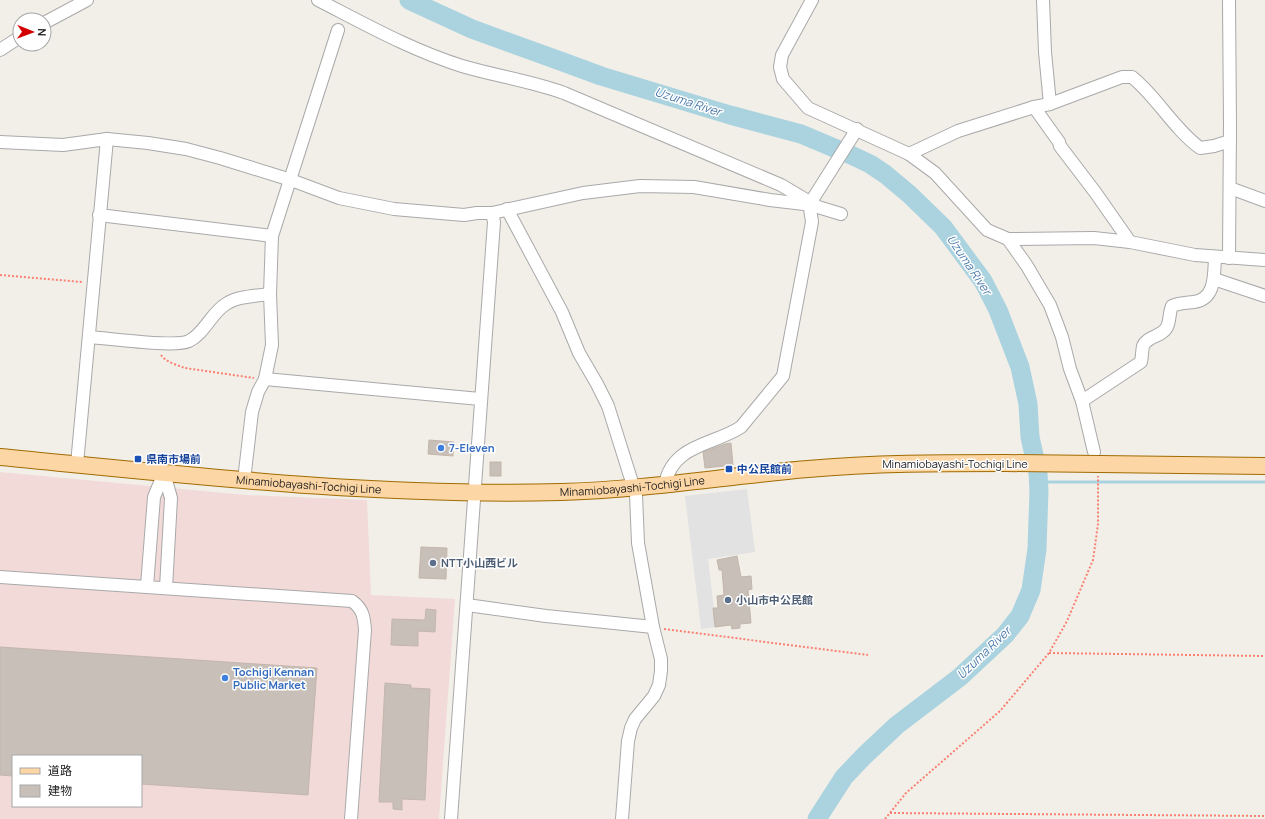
<svg xmlns="http://www.w3.org/2000/svg" width="1265" height="819" font-family="Manrope,'Noto Sans JP',sans-serif">
<style>
.commercial{fill:#f2dad9;fill-rule:evenodd}
.parking{fill:#e2e2e2}
.lines{fill:none;stroke-linecap:round;stroke-linejoin:round}
.stream{stroke:#aad3df;stroke-width:3}
.river{stroke:#aad3df;stroke-width:19}
.building{fill:#c7bfb8;stroke:#c4b6ab}
.minor-casing{stroke:#a9a9a9;stroke-width:14}
.major-casing{stroke:#a06b00;stroke-width:18}
.path{stroke:#fa8072;stroke-width:2;stroke-dasharray:2 2;stroke-linecap:butt}
.minor{stroke:#fff;stroke-width:12}
.major{stroke:#fcd6a4;stroke-width:16}
.major-bridge-casing{stroke:#a06b00;stroke-width:18;stroke-linecap:butt}
.major-bridge{stroke:#fcd6a4;stroke-width:16}
.shop-dot{fill:#3f7fe0;stroke:#fff;stroke-width:1.5}
.transit-dot{fill:#1a4fb4;stroke:#fff;stroke-width:1.5}
.service-dot{fill:#5c6f8a;stroke:#fff;stroke-width:1.5}
.labels{text-anchor:middle;stroke-width:3;stroke-linejoin:round;paint-order:stroke}
.shop-label{font-size:11px;font-weight:bold;fill:#366cbe;stroke:#fff;text-anchor:start}
.transit-label{font-size:11px;font-weight:bold;fill:#164399;stroke:#fff;text-anchor:start}
.street-label{font-size:11px;fill:#222;stroke:#fff}
.service-label{font-size:11px;font-weight:bold;fill:#4e5e75;stroke:#fff;text-anchor:start}
.water-label{font-size:12px;font-style:italic;fill:#4a7aab;stroke:#fff}
</style>
<rect width="100%" height="100%" fill="#f2efe9"/>
<path class="commercial" d="M0,472L246,495L367,500L371,595L455,599L439,819H0ZM13,756H141V806H13Z"/>
<path class="parking" d="M747,489L755,552L708,559L716,627L701,629L685,496Z"/>
<g class="lines">
<path class="stream" d="M1039,482H1265"/>
<path class="river" d="M409,0L472,29L563,62L601,76L730,115L801,134L851,155L870,164L885,174L909,194L943,227L983,281L998,310L1020,367L1028,404L1030,437L1038,473L1039,491L1037,549L1031,590L1020,616L1005,635L960,677L897,725L864,756L844,777L817,819"/>
</g>
<g class="building">
<path d="M429,440L454,442L453,456L428,454Z"/>
<path d="M731,443L733,465L705,468L703,452L725,444Z"/>
<rect x="490" y="462" width="11" height="14"/>
<path d="M421,547L447,548L446,579L419,578Z"/>
<path d="M737,556L741,577L751,576L752,589L748,590L751,623L740,624V628L732,629L731,625L715,627L713,608H718L717,596L724,595L722,570H719L717,560Z"/>
<path d="M426,609L436,610L435,632L418,631V646L391,645L392,619L425,620Z"/>
<path d="M0,647L317,668L308,795L141,784V756H13V776L0,775Z"/>
<path d="M385,683L411,685V688L430,689L425,800L402,799V810L393,809V802H379Z"/>
</g>
<g class="lines">
<g class="minor-casing">
<g id="minor">
<path d="M318,0C365,24 411,50 462,66C496,76 531,81 564,93L781,185L818,207L841,214"/>
<path d="M812,0L782,55L780,67L783,79L808,108L909,154L935,173L987,230L1008,239L1094,238L1130,242L1195,255L1265,260"/>
<path d="M1043,0L1045,52L1050,104"/>
<path d="M1229,0L1230,124L1229,258"/>
<path d="M44,23L87,0"/>
<path d="M0,50L20,37"/>
<path d="M1034,107L1059,142L1060,146L1095,192L1130,242"/>
<path d="M0,142L63,145L107,139L148,143L186,149L220,158L291,180L339,198L394,209L464,215L477,213H492L583,193L640,186L694,187L770,200L804,204L809,202L814,197L857,129"/>
<path d="M909,154L958,131L1034,107L1050,104L1122,77H1132C1157,97 1173,128 1200,148L1214,146L1230,141"/>
<path d="M1230,188L1265,201"/>
<path d="M507,209L562,312L579,353L597,384L608,406L636,495L638,543L653,627L661,659V671L659,685L654,696L635,719L631,728L628,741L622,819"/>
<path d="M99,215L272,236"/>
<path d="M1008,239L1027,266L1050,305L1062,337L1070,369L1082,401L1094,452"/>
<path d="M1214,279L1265,296"/>
<path d="M89,337C108,338 175,348 189,341C204,334 212,312 226,304C238,296 256,296 270,294"/>
<path d="M265,379L480,399"/>
<path d="M1082,401L1141,362C1142,357 1142,351 1143,346C1147,336 1162,337 1167,327C1170,321 1169,313 1172,306C1179,303 1186,303 1194,302C1216,299 1214,274 1215,257"/>
<path d="M77,464L107,139"/>
<path d="M164,473L171,498L166,588"/>
<path d="M244,480L252,412L258,392L265,379L272,345L270,294L272,236L338,30"/>
<path d="M665,484C673,444 714,445 741,427L783,376L812,222L809,202"/>
<path d="M0,577L352,601C363,609 364,617 365,630L351,819"/>
<path d="M147,586L154,497L164,473"/>
<path d="M467,605L546,616L653,627"/>
<path d="M451,819L494,222L492,213"/>
</g>
</g>
<g class="major-casing">
<g id="major">
<path id="s1" d="M0,457C186,475 374,497 561,492C644,490 726,476 808,469C874,463 940,463 1006,463"/>
<path d="M1099,464L1265,466"/>
</g>
</g>
<g class="path">
<path d="M0,275L82,282"/>
<path d="M161,355C166,362 177,365 185,368L254,378"/>
<path d="M664,629L868,655"/>
<path d="M1049,653L1265,656"/>
<path d="M890,813L1265,816"/>
<path d="M885,819L906,793L1000,711L1049,653L1067,621L1093,560L1098,524V476"/>
</g>
<use href="#minor" class="minor"/>
<use href="#major" class="major"/>
<g class="major-bridge-casing">
<path id="major-bridge" d="M1006,463L1099,464"/>
</g>
<use href="#major-bridge" class="major-bridge"/>
</g>
<g class="shop-dot">
<circle cx="441" cy="448" r="4"/>
<circle cx="225" cy="678" r="4"/>
</g>
<g class="transit-dot">
<rect x="134" y="455" width="8" height="8" rx="2"/>
<rect x="725" y="465" width="8" height="8" rx="2"/>
</g>
<g class="service-dot">
<circle cx="433" cy="563" r="4"/>
<circle cx="728" cy="600" r="4"/>
</g>
<g class="labels">
<g class="shop-label">
<text x="449" y="452">7-Eleven</text>
<text x="233" y="676">Tochigi Kennan<tspan x="233" dy="13">Public Market</tspan></text>
</g>
<g class="transit-label">
<text x="146" y="463">県南市場前</text>
<text x="737" y="473">中公民館前</text>
</g>
<g class="street-label">
<text x="955" y="468">Minamiobayashi-Tochigi Line</text>
<text dy="4" stroke="none"><textPath href="#s1" startOffset="310">Minamiobayashi-Tochigi Line</textPath></text>
<text dy="4" stroke="none"><textPath href="#s1" startOffset="634">Minamiobayashi-Tochigi Line</textPath></text>
</g>
<g class="service-label">
<text x="441" y="567">NTT小山西ビル</text>
<text x="736" y="604">小山市中公民館</text>
</g>
<g class="water-label">
<text transform="translate(688 102) rotate(18)" y="4">Uzuma River</text>
<text transform="translate(969 265) rotate(56)" y="4">Uzuma River</text>
<text transform="translate(984 653) rotate(-44)" y="4">Uzuma River</text>
</g>
</g>
<rect x="12" y="755" width="130" height="52" fill="#ffffff" stroke="#a7a7a7"/>
<rect x="20" y="768" width="20" height="6" fill="#fcd6a4" stroke="#a7a7a7"/>
<text x="48" y="775" font-size="12" fill="#222222">道路</text>
<rect x="20" y="785" width="20" height="12" fill="#c7bfb8" stroke="#a7a7a7"/>
<text x="48" y="795" font-size="12" fill="#222222">建物</text>
<g transform="translate(32 32) rotate(91)"><circle r="19" fill="#ffffff" stroke="#a7a7a7"/>
<path d="M0-3L7 15L0 10L-7 15Z" fill="#d40000"/>
<text y="-6" font-size="11" font-weight="bold" text-anchor="middle" fill="#222222">N</text>
</g>
</svg>
